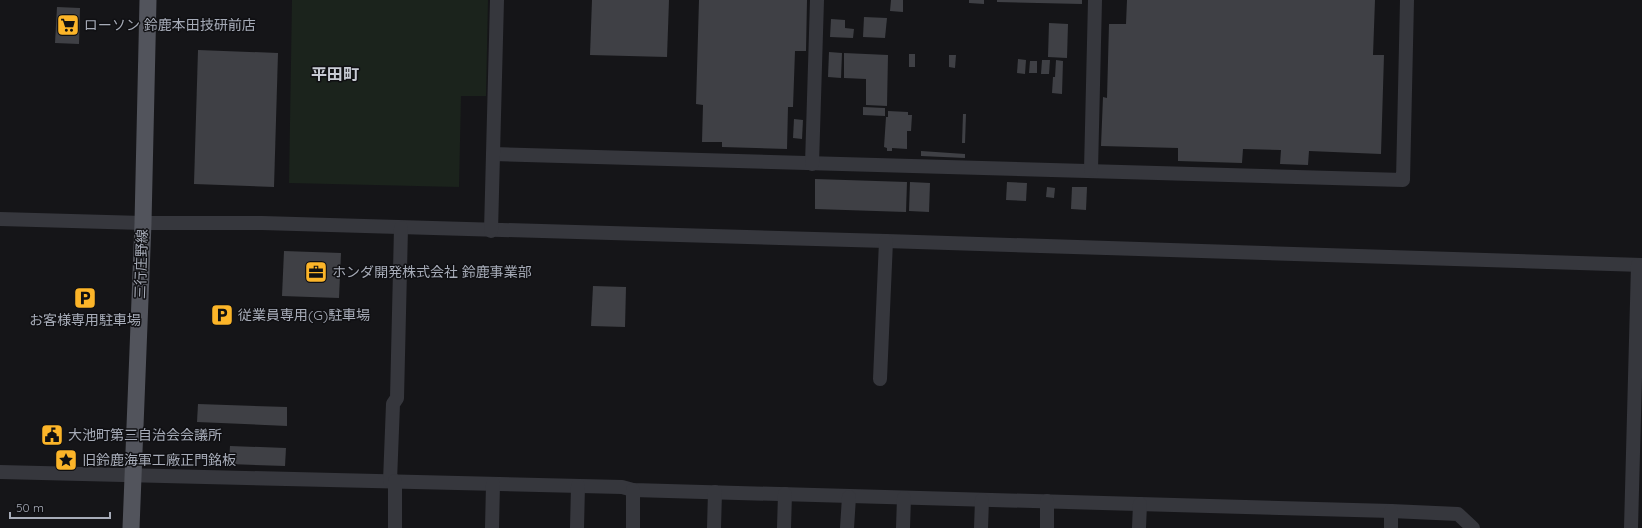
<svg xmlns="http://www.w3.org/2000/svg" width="1642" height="528" font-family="Quicksand,'Noto Sans JP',sans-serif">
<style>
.green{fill:#1b231c}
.building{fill:#3f4045}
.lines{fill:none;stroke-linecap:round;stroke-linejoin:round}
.minor{stroke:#36373d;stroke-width:14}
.major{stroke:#52545c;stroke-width:17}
.labels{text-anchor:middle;stroke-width:3;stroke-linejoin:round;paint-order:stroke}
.poi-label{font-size:14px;fill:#a7acb8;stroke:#101013;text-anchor:start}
.street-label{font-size:14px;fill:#a7acb8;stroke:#101013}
.quarter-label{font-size:16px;font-weight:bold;fill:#c8cbd4;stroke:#101013}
</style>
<rect width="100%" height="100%" fill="#151518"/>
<path class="green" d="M292,0H488L486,96H461L459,187L289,183Z"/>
<g class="building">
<path d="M592,0H669L667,57L590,55Z"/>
<path d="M699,0H807L806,51H795L793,107H788L787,149L722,147V142H702L703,105L696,104Z"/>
<path d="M891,0H903V12L890,11Z"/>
<path d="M969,0H984V4L969,3Z"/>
<path d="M997,0H1082V4L997,2Z"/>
<path d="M1127,0H1375L1373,55H1384L1381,154L1309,151L1308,165L1280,164L1281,150L1243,149L1242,163L1178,161V148L1101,146L1103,97L1107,98L1109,24H1126Z"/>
<path d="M57,7L80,8L79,44L55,43Z"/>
<path d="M864,17L887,18L885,38L863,37Z"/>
<path d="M831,19L845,20V28L854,29L853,38L830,37Z"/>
<path d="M1049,23L1068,24L1067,58L1048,57Z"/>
<path d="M198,50L278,53L274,187L194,184Z"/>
<path d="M829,52L842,53L841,78L828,77Z"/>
<path d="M844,53L888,55L887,106L866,105V79L844,78Z"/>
<rect x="909" y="54" width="6" height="13"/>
<path d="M949,55H956L955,68L949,67Z"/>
<path d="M1018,59L1026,60L1025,74L1017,73Z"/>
<path d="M1042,60H1050L1049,74H1041Z"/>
<path d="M1056,60L1063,61L1062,94L1052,93L1053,77H1055Z"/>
<path d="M1030,61H1037V73H1029Z"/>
<path d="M863,107L885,108V116L863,115Z"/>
<path d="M888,111L908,112V115H912L911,131H907V149L892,148V151H887V148L884,147L886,117H888Z"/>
<path d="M963,114H966L965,143H962Z"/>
<path d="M794,119L803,120L802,139L793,138Z"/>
<path d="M921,151L965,154V158L921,156Z"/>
<path d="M815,179L907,182L906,212L815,209Z"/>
<path d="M910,182L930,183L929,212L909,211Z"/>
<path d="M1007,182L1027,183L1026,201L1006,200Z"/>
<path d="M1047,187L1055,188L1054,198L1046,197Z"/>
<path d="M1072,187H1087L1086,210L1071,209Z"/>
<path d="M284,251L341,253L339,298L282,296Z"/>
<path d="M593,286L626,287L625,327L591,326Z"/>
<path d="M198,404L287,407V426L197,422Z"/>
<path d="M42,429L63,430L62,441L41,440Z"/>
<path d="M230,446L286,448L285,466L229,464Z"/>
</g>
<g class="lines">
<g class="minor">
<path d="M493,154L1403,180L1407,0"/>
<path d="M812,164L817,0"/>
<path d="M1091,170L1095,0"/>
<path d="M0,219L143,223H262L886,241L1642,265"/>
<path d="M491,231L497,0"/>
<path d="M880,379L886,241"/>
<path d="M0,472L622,487L633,490L1391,511L1458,514L1473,528"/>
<path d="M390,481L393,404L397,398L401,228"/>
<path d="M395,528V481"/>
<path d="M492,528L493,484"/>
<path d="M577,528L578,486"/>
<path d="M633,528V490"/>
<path d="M714,528L715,492"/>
<path d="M784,528L785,494"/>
<path d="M847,528L849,497"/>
<path d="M903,528L904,498"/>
<path d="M981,528L982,500"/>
<path d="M1047,528V501"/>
<path d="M1139,528L1140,504"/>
<path d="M1391,528V511"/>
<path d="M1631,528L1638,265"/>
</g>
<path class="major" d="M131,528L143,223L148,0"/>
</g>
<defs>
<g id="supermarket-square" transform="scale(1.15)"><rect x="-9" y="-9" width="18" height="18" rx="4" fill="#fcb529" stroke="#101013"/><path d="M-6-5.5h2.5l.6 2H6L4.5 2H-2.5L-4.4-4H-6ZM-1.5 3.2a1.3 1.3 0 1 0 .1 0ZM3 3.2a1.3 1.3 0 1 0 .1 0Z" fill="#111"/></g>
<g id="office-square" transform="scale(1.15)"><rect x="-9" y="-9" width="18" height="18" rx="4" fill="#fcb529" stroke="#101013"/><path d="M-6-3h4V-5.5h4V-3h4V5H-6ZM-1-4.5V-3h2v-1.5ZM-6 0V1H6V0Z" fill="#111"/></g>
<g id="parking-square" transform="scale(1.15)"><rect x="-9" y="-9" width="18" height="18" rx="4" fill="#fcb529" stroke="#101013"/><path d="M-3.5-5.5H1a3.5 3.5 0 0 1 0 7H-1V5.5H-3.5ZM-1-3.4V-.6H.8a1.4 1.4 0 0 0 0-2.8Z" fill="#111"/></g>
<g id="civic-square" transform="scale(1.15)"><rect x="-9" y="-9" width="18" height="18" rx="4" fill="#fcb529" stroke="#101013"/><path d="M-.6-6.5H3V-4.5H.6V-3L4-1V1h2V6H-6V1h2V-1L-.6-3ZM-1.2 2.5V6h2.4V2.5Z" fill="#111"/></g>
<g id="sight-square" transform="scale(1.15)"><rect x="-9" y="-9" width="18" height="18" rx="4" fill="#fcb529" stroke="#101013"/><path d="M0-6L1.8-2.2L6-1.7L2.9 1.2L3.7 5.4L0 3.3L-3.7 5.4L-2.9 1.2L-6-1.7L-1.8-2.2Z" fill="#111"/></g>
</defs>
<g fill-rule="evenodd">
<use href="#supermarket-square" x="68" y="25"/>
<use href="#office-square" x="316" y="272"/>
<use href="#parking-square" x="85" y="298"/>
<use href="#parking-square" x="222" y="315"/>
<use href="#civic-square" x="52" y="435"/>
<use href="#sight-square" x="66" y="460"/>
</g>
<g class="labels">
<g class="poi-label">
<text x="84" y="30">ローソン 鈴鹿本田技研前店</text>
<text x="332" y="277">ホンダ開発株式会社 鈴鹿事業部</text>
<text x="238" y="320">従業員専用(G)駐車場</text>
<text x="85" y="325" text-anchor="middle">お客様専用駐車場</text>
<text x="68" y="440">大池町第三自治会会議所</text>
<text x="82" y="465">旧鈴鹿海軍工廠正門銘板</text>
</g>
<g class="street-label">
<text transform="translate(141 264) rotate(-88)" y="5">三行庄野線</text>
</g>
<g class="quarter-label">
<text x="335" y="80">平田町</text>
</g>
</g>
<path d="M10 512v6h100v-6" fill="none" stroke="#a7acb8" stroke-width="2"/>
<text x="16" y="512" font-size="12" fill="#a7acb8" stroke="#101013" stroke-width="3" paint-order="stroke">50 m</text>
</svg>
